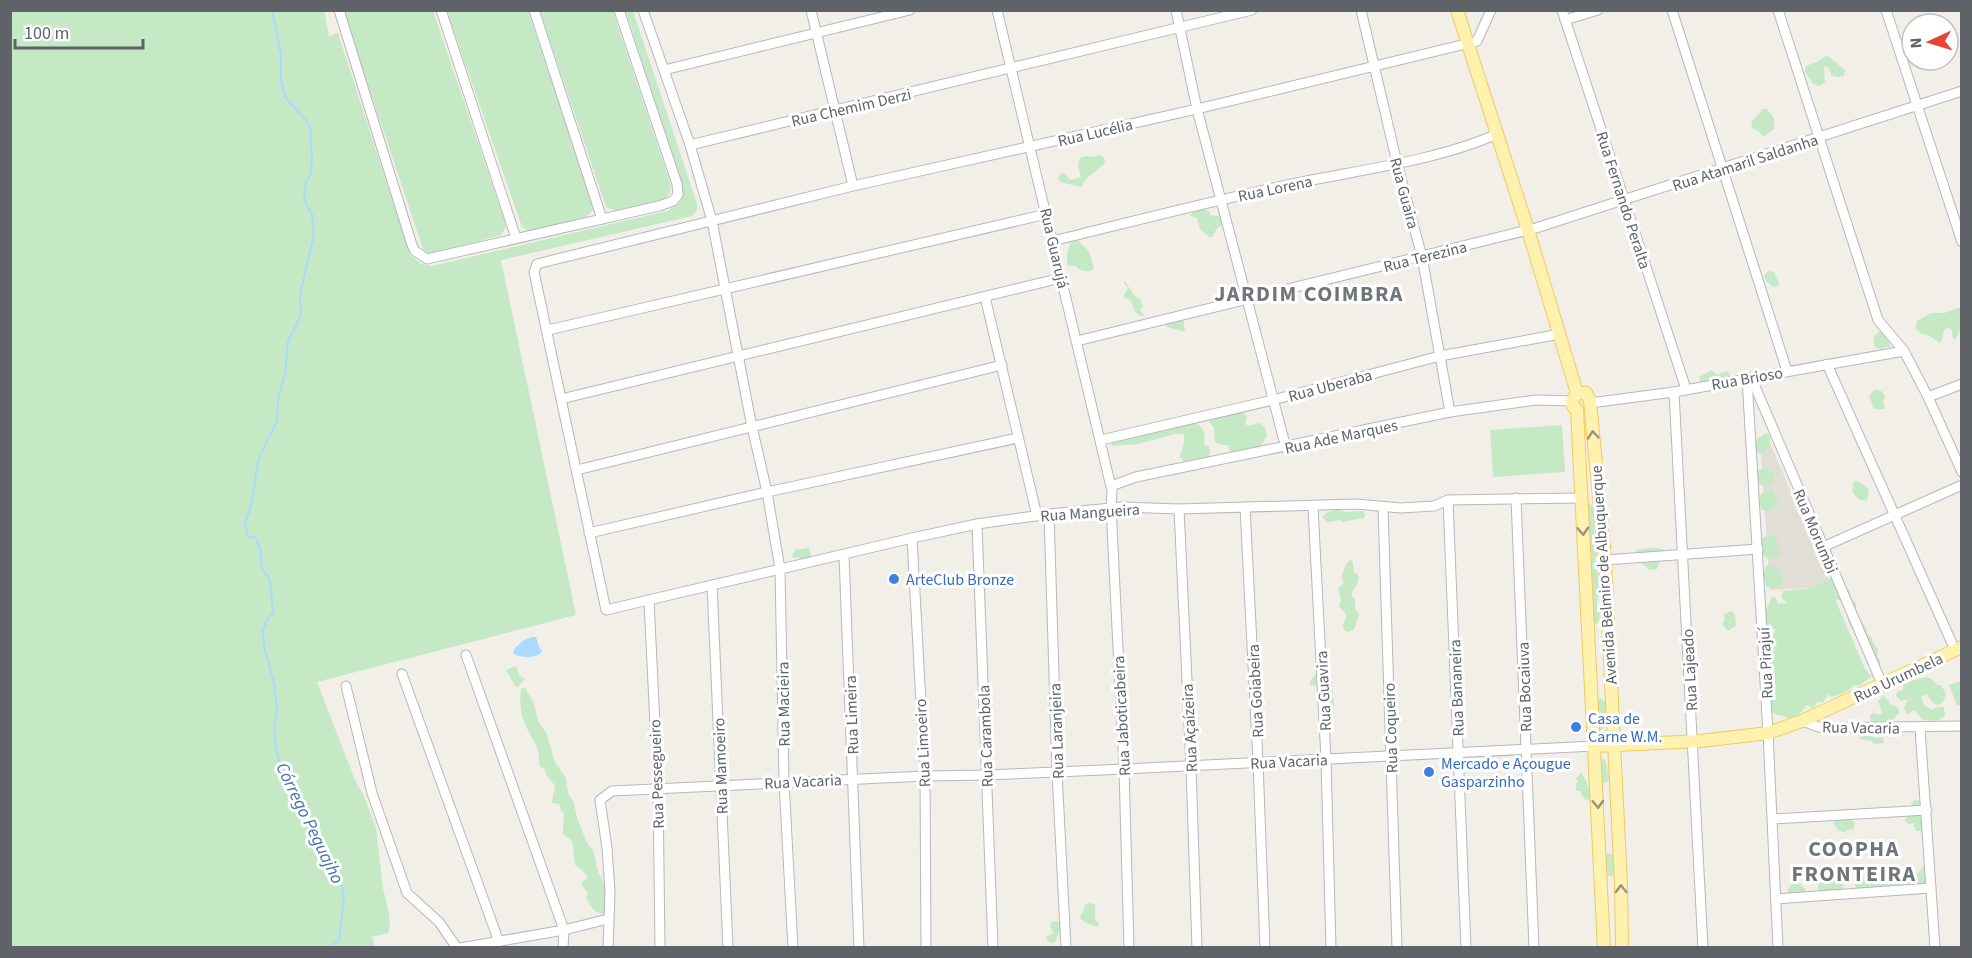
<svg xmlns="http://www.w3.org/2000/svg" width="1972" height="958" font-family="'Source Sans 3',sans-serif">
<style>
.education{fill:#e1ded6}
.green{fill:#c5e8c5}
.water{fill:#aadaff}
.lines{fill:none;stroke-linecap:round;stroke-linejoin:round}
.stream{stroke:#aadaff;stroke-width:2}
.minor-casing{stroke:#b5b8bc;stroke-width:11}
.major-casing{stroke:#f2c960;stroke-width:14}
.minor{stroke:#fff;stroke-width:9}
.major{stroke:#fff2af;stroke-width:12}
.oneway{stroke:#979581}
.shop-dot{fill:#3f7fe0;stroke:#fff;stroke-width:2}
.labels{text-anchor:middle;stroke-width:6;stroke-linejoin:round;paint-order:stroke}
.street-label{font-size:16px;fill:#5f6368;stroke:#fff}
.shop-label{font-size:16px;fill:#366cbe;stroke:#fff;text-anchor:start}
.water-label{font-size:18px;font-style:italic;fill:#4174aa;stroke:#fff}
.district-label{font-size:22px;font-weight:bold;letter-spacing:1.5px;fill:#70757a;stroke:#fff}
</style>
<rect width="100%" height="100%" fill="#f1efe8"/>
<path class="education" d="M1768,438L1832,587L1770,590L1760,440Z"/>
<g class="green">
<path d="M10,11H324L329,36L338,33L410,255L421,264L432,266L667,211L680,203L683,195L682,186L626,11H633L697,204V210L692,216L501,260L576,615L317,682L355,780L363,794L376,828L383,888L389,914L390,925L388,933L372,937L375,947H11Z"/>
<path d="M345,11H433L504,219L506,227L501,235L435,253H428L423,249L350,31Z"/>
<path d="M447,11H528L593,205V210L586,217L531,232L522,227Z"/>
<path d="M540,11H613L670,182C672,191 670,196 662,200L616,211L606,207Z"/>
<path d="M1827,55L1845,70L1844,76L1839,77L1832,76L1828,67L1824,66L1825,82L1819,86L1813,84L1805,72L1806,66L1819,61Z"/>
<path d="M1763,109H1767L1774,118V129L1763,137L1759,131L1753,129L1751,122Z"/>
<path d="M1099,155L1104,157L1105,163L1086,179L1081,187L1060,182L1058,178L1060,174L1064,173L1070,180L1081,177L1078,165L1080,158L1087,156L1095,157Z"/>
<path d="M1198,208L1209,211L1210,215L1218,216L1223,220V224L1217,228L1212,237H1209L1200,229L1197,218L1190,216L1195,209Z"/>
<path d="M1078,241L1089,251L1094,268L1091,271C1086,272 1078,270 1076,266H1067V252L1071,242Z"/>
<path d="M1768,271L1774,272L1780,285L1773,287L1766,281L1764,276Z"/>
<path d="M1124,280L1134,295L1140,299L1143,306L1140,310L1144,315L1141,316L1135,312L1131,300L1124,298V295L1128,288L1124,283Z"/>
<path d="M1961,307V328L1956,339H1953L1952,331L1949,328L1944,330L1942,341L1939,343C1932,334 1921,336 1916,329L1917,321L1931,313H1944Z"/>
<path d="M1183,320L1185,330L1182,331L1167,327L1166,324Z"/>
<path d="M1880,331H1883L1891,347H1885L1882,349L1875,347L1874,344V336Z"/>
<path d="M1712,370L1717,375L1727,371L1730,374L1729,378L1722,377L1720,380L1701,383L1699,377Z"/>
<path d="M1875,389L1883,392L1885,397L1883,401L1885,409H1874L1869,396Z"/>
<path d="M1236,413H1243L1247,416L1245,424L1249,426L1259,423L1265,428L1267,436L1259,448C1249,449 1239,454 1230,452L1228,445H1221L1215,442L1214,428L1209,422V417L1215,414L1222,418Z"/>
<path d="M1191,421C1202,425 1207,432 1204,445L1209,447L1210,454L1201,467L1194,472L1180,457L1184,442V434H1175L1138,444L1111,446L1114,439Z"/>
<path d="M1562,425L1565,472L1493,477L1490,430Z"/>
<path d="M1764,434H1768L1771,438L1768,448L1765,449L1763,455L1758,453L1754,446L1755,441Z"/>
<circle cx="1765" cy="477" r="9"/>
<path d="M1854,481L1861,483L1869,489L1867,501L1858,499L1852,491Z"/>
<path d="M1771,487L1779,504L1769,511H1763L1758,501L1762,493L1769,491Z"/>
<path d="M1588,502L1593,507L1597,532L1609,541L1612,547L1609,554L1599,549L1596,551L1597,555L1595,558L1599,581L1597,607L1600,614L1599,622L1593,625L1589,598L1593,592L1588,557H1593L1590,550L1586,505Z"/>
<path d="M1337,509L1345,512L1363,511L1365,515L1364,518L1343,522L1340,520L1328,522L1322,517L1326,513Z"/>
<path d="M1772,536L1777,538L1780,556L1776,558L1767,559L1761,552L1760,542L1763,537Z"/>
<path d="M809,548L812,559L804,560L797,557L794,558L792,556L795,550Z"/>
<path d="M1651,548L1663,549L1657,569L1650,570L1639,561L1636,550Z"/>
<path d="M1352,559L1354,572L1359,576L1357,584L1351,594L1355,600V609L1359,614L1354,630L1347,632L1343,628C1343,615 1353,621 1339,606L1341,600L1338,588L1344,583L1341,577L1347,563Z"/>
<path d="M1770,565L1776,568L1783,579L1782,584L1774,588L1767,587L1762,577L1766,566Z"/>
<path d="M1841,577L1843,580L1842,584L1850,591V597L1856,603V612L1867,630V634C1874,638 1872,645 1878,649L1877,657L1880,660V664H1876L1850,626L1842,601L1835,599L1865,669L1872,676L1859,686L1854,685C1849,691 1839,696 1831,697L1829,694L1823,702H1817L1814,708L1806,705C1801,715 1793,721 1783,716C1780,715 1776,715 1773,713C1771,711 1770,702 1769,699C1779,682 1769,681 1767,667C1766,658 1766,650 1765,641L1771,639L1775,630L1771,627L1767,629V636L1761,638L1755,632C1755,622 1769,608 1771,598L1775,597L1778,604L1787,603L1781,598L1783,591L1805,589L1818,585L1827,579Z"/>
<path d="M1732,611L1735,615L1736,626L1728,631L1722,624L1725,619L1724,614Z"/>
<path d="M516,666L519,675L525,679L518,687L515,686L506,670Z"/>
<path d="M1315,675L1332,680L1334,711L1331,718L1327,719L1319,687L1311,685L1310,688V682Z"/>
<path d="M1927,677L1933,680L1937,685H1941L1946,694L1943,702L1939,705L1934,704L1926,694L1921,697L1924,705L1932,710L1937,707H1944L1945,716L1937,721L1923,720L1914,710L1907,715L1904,708L1908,699L1901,701L1896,695L1898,691L1903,690V685L1913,680Z"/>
<path d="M1961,681V704L1957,706L1949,685Z"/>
<path d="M521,688H525L533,701L539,723L546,732L555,762L566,778L568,793L574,803L577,818L588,845L593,850L598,872L607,889V914C594,915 591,906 586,897L588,894L582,885V882L588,877L581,869L575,865L572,841L563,834L564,813L561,811L559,804L552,803L555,785L548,778L544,768L540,767C538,760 540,753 537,747C525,723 518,718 521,688Z"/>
<path d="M1883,696L1889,701L1890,704C1895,706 1900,707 1899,713L1892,721L1891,724L1871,723L1870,715L1873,713L1878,715L1882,713L1878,701Z"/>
<path d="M1600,698L1606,702L1607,725L1600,731L1597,720L1599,717L1597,701Z"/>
<path d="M1863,732L1876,738L1883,737L1884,743L1874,744L1872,741L1860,739L1859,735Z"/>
<path d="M1600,757L1606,761L1609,780L1604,783L1601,781Z"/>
<path d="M1581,772L1588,785L1591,799L1585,800L1580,791H1576V784L1578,782L1576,779Z"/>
<path d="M1915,800L1920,801L1931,818L1925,831H1916L1913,823L1909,824L1905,821L1907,815L1913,809L1911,803Z"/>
<path d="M1833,815L1850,819L1855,823L1853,830L1849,829L1845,832L1839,831L1834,824Z"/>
<path d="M1607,853L1614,855L1613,864L1615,873L1613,876H1605L1604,856Z"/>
<path d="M1925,865L1935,885L1919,886L1917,883C1909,888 1903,889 1893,886L1887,890L1870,888L1869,891L1859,895L1855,885L1857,878L1860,877L1867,880L1875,874L1882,873L1889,876C1900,867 1911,877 1918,873C1921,871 1922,867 1925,865Z"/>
<path d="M1830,873L1842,877L1844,894L1818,891V880Z"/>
<path d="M1794,882L1799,883L1805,889V893L1793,899L1787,890Z"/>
<path d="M1091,903L1095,905V919L1099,924L1098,927L1086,923L1080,918L1086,904Z"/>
<path d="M1055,921H1058L1061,927L1055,942L1051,943L1047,940L1046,937L1054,933L1050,927L1051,922Z"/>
</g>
<path class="water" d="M532,637H536C538,642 538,646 542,651L540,654C533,658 519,658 513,653C514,646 525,639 532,637Z"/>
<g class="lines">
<path class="stream" d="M272,10L281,55V80L285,97L310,125L312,160L310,176L306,181L304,194L306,204L312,214L314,235L300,294L301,316L288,341L285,374L278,400L277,421L258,460L252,501L245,525L248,537H255L260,549L262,568L270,580L273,613L266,621L263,631L264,646L274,684L277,710L274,729L277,753L279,761L296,790L327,863L340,880L344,897L339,940L329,948"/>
<g class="minor-casing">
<g id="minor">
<path d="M339,10L412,245L415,251L427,259L659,206L673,201L678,195L677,184L619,10"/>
<path d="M441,10L516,238"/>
<path d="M534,10L602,219"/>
<path d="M643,10L690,145L712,221L752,427L767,492L780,569L784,782L793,948"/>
<path d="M811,10L853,186"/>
<path d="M997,10L1112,491L1111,507L1124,769L1129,948"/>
<path d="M1176,10L1197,109L1286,448"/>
<path d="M1361,10L1397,163L1422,257L1450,412"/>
<path d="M1491,10L1477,41L1474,42L1197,109L853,186L537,264L534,272L606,610L912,538L977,524L1049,514L1122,507L1179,509L1356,504L1401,508L1434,506L1448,500L1582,498"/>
<path d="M1562,10L1686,389"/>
<path d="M1672,10L1787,371"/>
<path d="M1778,10L1878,320L1904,351L1928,397L1962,472"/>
<path d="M1886,10L1962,242"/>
<path d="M1565,20L1598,10"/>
<path d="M664,70L910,10"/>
<path d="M690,145L1252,10"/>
<path d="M1053,241C1134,221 1215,200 1297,183C1360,170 1439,160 1497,134"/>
<path d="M985,297L1037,516"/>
<path d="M548,330L1047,214"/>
<path d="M1077,341L1536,228L1962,91"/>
<path d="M1827,364L1955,650"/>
<path d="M1751,377L1882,684"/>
<path d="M1747,378L1768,733L1778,948"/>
<path d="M1674,392L1703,948"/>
<path d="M1928,397L1962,384"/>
<path d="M561,399L1061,278"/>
<path d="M1590,403L1674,392L1904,351"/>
<path d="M1101,440L1273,400L1440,356L1560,334"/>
<path d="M577,470L1002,365"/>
<path d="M1111,486L1136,477L1450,412L1536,400L1572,401"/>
<path d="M1516,498L1534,948"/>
<path d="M1448,500L1466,948"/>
<path d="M1245,507L1258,762L1265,948"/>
<path d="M1313,507L1326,759L1331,948"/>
<path d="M1383,508L1397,948"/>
<path d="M1179,509L1191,766L1197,948"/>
<path d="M1049,514L1057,772L1066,948"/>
<path d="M977,524L993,948"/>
<path d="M589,533L767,492L1018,438"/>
<path d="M912,538L925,776L926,948"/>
<path d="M1823,547L1962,485"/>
<path d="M844,555L859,948"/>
<path d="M1605,560L1758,549"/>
<path d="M712,585L728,948"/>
<path d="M649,600L658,788L660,948"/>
<path d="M466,655L564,930L563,948"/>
<path d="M402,674L499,942"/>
<path d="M346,686L372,793L407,893L439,922L457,948"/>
<path d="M1802,721L1822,728L1962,726"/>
<path d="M1920,728L1935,948"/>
<path d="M1773,819L1927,810"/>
<path d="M1776,899L1931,888"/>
<path d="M460,948L564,930L608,919"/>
<path d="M608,948L610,892L607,848L600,800L612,791L925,776L987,775L1124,769L1595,746"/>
</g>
</g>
<g class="major-casing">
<g id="major">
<path d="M1457,10L1528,230L1577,393"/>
<path d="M1577,393H1586L1590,401L1605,560L1621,884L1622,948"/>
<path d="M1577,393L1572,401L1573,406L1577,410L1604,948"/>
<path d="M1595,746L1701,741L1768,733L1802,721L1962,647"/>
</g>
</g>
<use href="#minor" class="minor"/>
<use href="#major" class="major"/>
</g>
<defs><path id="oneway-chevron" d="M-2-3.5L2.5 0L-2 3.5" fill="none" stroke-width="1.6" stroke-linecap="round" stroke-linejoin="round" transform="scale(1.5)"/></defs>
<g class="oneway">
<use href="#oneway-chevron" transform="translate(1593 435) rotate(-95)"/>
<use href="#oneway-chevron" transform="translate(1583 531) rotate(87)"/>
<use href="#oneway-chevron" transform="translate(1598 804) rotate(87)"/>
<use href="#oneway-chevron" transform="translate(1621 889) rotate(-91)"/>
</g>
<g class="shop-dot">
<circle cx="894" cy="579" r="6"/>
<circle cx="1576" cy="727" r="6"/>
<circle cx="1429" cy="772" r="6"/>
</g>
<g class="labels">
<g class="street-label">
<text transform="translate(851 107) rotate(-13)" y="6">Rua Chemim Derzi</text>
<text transform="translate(1095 132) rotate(-13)" y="6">Rua Lucélia</text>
<text transform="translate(1745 162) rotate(-18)" y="6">Rua Atamaril Saldanha</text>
<text transform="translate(1275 188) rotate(-12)" y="6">Rua Lorena</text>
<text transform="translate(1405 193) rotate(75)" y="6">Rua Guaira</text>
<text transform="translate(1624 200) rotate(72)" y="6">Rua Fernando Peralta</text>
<text transform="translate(1055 248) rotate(77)" y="6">Rua Guarujá</text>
<text transform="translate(1425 256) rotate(-14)" y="6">Rua Terezina</text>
<text transform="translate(1747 378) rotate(-10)" y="6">Rua Brioso</text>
<text transform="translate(1330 385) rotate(-15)" y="6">Rua Uberaba</text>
<text transform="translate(1341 436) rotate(-12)" y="6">Rua Ade Marques</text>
<text transform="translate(1090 512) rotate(-4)" y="6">Rua Mangueira</text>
<text transform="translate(1816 531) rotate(67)" y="6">Rua Morumbi</text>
<text transform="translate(1603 575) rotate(-94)" y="6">Avenida Belmiro de Albuquerque</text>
<text transform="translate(1765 663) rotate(-93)" y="6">Rua Pirajuí</text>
<text transform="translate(1689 670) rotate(-93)" y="6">Rua Lajeado</text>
<text transform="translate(1898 677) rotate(-25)" y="6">Rua Urumbela</text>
<text transform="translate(1524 687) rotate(-92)" y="6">Rua Bocaiuva</text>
<text transform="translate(1456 688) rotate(-92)" y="6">Rua Bananeira</text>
<text transform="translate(1255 691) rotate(-93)" y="6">Rua Goiabeira</text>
<text transform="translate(1323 691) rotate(-93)" y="6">Rua Guavira</text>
<text transform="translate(783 704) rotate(-91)" y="6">Rua Macieira</text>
<text transform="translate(851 715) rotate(-92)" y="6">Rua Limeira</text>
<text transform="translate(1121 716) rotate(-93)" y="6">Rua Jaboticabeira</text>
<text transform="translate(1861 727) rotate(1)" y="6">Rua Vacaria</text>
<text transform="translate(1189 728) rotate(-93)" y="6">Rua Açaízeira</text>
<text transform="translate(1390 728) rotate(-92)" y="6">Rua Coqueiro</text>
<text transform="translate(1056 731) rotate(-92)" y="6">Rua Laranjeira</text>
<text transform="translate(985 736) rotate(-92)" y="6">Rua Carambola</text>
<text transform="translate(922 743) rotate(-93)" y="6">Rua Limoeiro</text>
<text transform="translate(1289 761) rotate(-3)" y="6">Rua Vacaria</text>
<text transform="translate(720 766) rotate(-92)" y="6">Rua Mamoeiro</text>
<text transform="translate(656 774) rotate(-92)" y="6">Rua Pessegueiro</text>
<text transform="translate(803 781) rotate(-3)" y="6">Rua Vacaria</text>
</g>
<g class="shop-label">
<text x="906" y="585">ArteClub Bronze</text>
<text x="1588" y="724">Casa de<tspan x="1588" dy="18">Carne W.M.</tspan></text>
<text x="1441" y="769">Mercado e Açougue<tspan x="1441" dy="18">Gasparzinho</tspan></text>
</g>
<g class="water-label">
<text transform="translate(310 823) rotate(64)" y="6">Córrego Peguajho</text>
</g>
<g class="district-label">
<text x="1309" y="301">JARDIM COIMBRA</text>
<text x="1854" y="856">COOPHA<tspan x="1854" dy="25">FRONTEIRA</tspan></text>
</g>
</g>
<rect width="1972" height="958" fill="none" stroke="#5f6368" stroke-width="24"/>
<g transform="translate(1930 42) rotate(266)"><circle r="28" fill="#ffffff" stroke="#bfc1c3" stroke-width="1.5"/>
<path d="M0-4.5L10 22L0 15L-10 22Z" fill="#ea4335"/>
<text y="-9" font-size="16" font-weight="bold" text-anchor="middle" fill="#5f6368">N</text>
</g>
<path d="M15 39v9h128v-9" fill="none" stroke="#5f6368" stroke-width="3"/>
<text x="24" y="39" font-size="18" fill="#5f6368" stroke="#ffffff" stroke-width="4.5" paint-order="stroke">100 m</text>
</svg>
